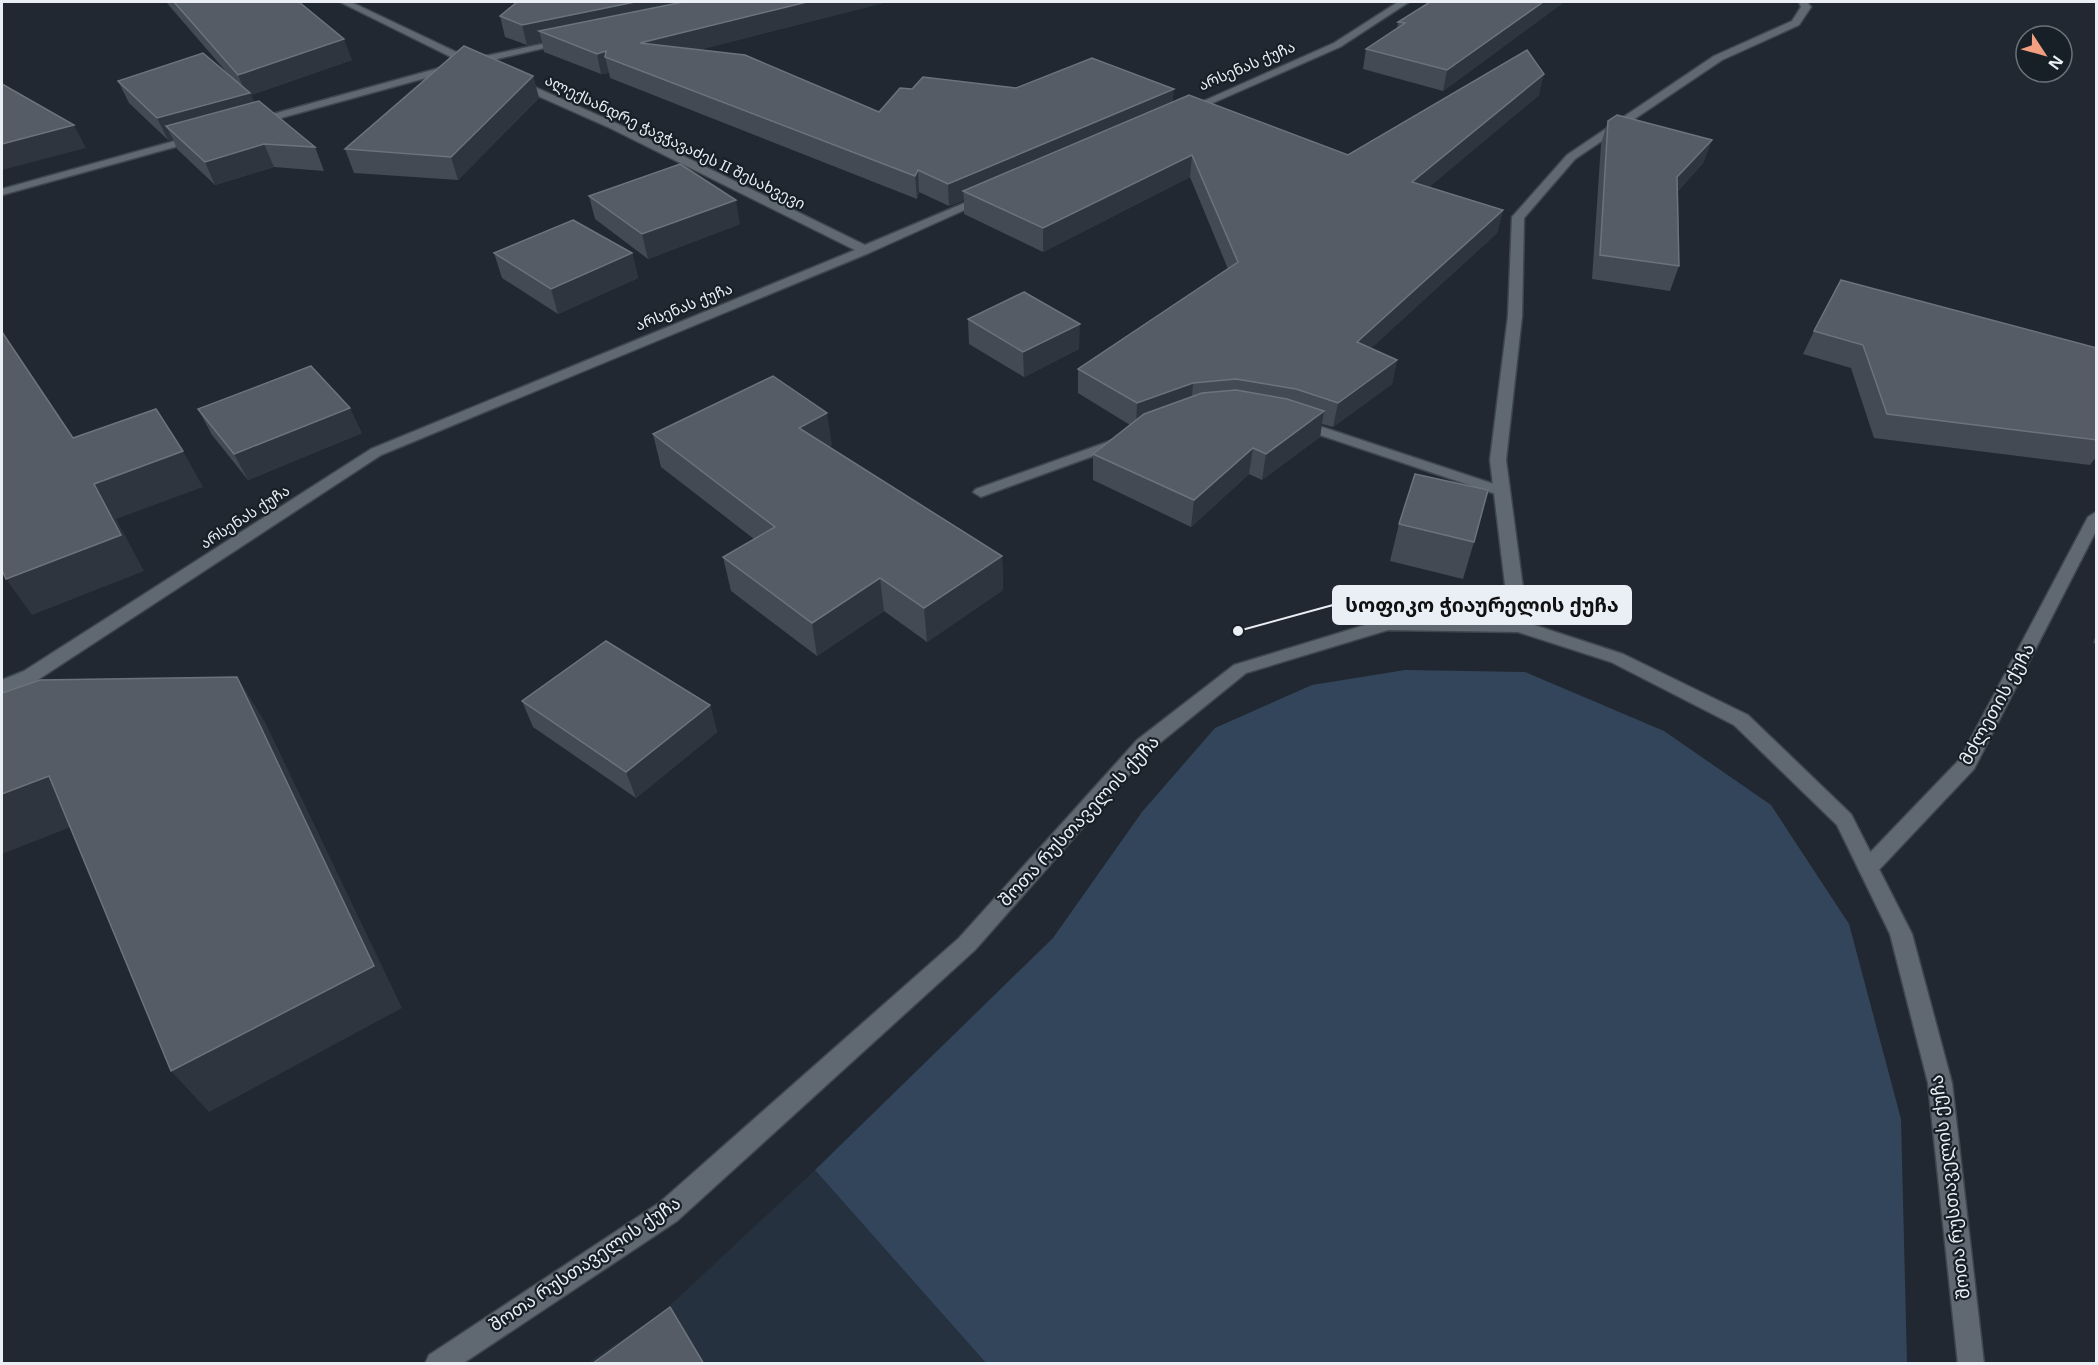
<svg xmlns="http://www.w3.org/2000/svg" width="2098" height="1365" font-family="'Noto Sans','Noto Sans Georgian',sans-serif">
<style>
.built{fill:#26313f}
.green{fill:#33455b}
.lines{fill:none;stroke-linecap:round;stroke-linejoin:round}
.lane-casing{stroke:#40464e;stroke-width:3}
.street-casing{stroke:#40464e;stroke-width:3}
.secondary-casing{stroke:#40464e;stroke-width:3}
.lane{fill:#606872;fill-rule:evenodd}
.street{fill:#606872;fill-rule:evenodd}
.secondary{fill:#606872;fill-rule:evenodd}
.wall{fill:#434a53}
.shaded-wall{fill:#2e353e}
.building{fill:#555c65;stroke:#6c737b;stroke-width:1.5}
.labels{text-anchor:middle;stroke-width:4.5;stroke-linejoin:round;paint-order:stroke}
.far-street-label{font-size:15px;fill:#eaeff5;stroke:#171f27}
.street-label{font-size:18px;fill:#eaeff5;stroke:#171f27}
.leader{fill:none;stroke:#eaeff5;stroke-width:2}
.callout-dot{fill:#eaeff5;stroke:#171f27;stroke-width:2}
.callout{fill:#eaeff5;stroke:#eaeff5;stroke-width:2}
.callout-label{font-size:20px;text-anchor:middle;font-weight:bold;fill:#111}
</style>
<rect width="100%" height="100%" fill="#212831"/>
<path class="built" d="M815,1170L986,1363L586,1364L664,1311Z"/>
<path class="green" d="M1405,670L1525,672L1664,731L1771,805L1849,924L1901,1119L1907,1363H986L815,1170L1053,938L1142,812L1215,728L1312,685Z"/>
<g class="lines">
<g class="lane-casing">
<g id="lane">
<path d="M1298,419L1506,488L1509,491L1501,496L1496,494L1293,426L1291,423Z"/>
<path d="M1124,436L1131,440L1129,443L986,495L981,497L973,492L976,489Z"/>
</g>
</g>
<g class="street-casing">
<g id="street">
<path d="M340,2H351L471,59L565,39L570,42L480,63V67L469,66L259,124H251V120L461,62Z"/>
<path d="M1398,2H1409L1340,47L1190,113L1186,114L1181,111L1334,43Z"/>
<path d="M1799,2H1807L1811,7L1799,25L1722,60L1575,159L1524,218L1522,316L1506,460L1528,626L1525,630H1513L1510,626L1490,460L1508,316L1512,217L1567,155L1714,56L1792,21L1801,7Z"/>
<path d="M511,80H519L618,124L865,245L981,196H989L991,198L869,253L381,455L36,681L2,693V680L24,671L371,449L855,250L610,128L511,84Z"/>
<path d="M196,135L201,138L200,140L2,195V189Z"/>
<path d="M2096,512V531L1974,769L1875,874L1868,876L1861,874L1858,868L1861,862L1960,759L2088,517Z"/>
</g>
</g>
<g class="secondary-casing">
<path id="secondary" d="M1388,618L1519,620L1623,654L1748,715L1851,814L1912,934L1952,1083L1984,1364H1958L1928,1083L1890,934L1837,825L1734,725L1611,662L1518,632L1388,630L1246,673L1151,750L975,950L677,1221L462,1364H425L429,1355L659,1203L959,938L1137,740L1234,665Z"/>
</g>
<use href="#lane" class="lane"/>
<use href="#street" class="street"/>
<use href="#secondary" class="secondary"/>
</g>
<g class="wall">
<path d="M166,2H299L352,60L251,95L254,102L315,147L324,171L274,167L215,185L177,149L173,139L168,140L129,103L118,81L229,75Z"/>
<path d="M517,2H887L698,50L879,112L912,89L1016,88L1173,102L1348,155L1539,95L1429,187L1503,210L1497,233L1371,348L1397,360L1392,384L1333,427L1322,424L1320,437L1262,480L1249,474L1191,527L1093,480V454L1130,425L1078,393V369L1228,269L1190,177L1043,252L964,214V200L949,206L919,192L917,199L610,78L609,73L601,74L544,52L542,42L527,45L505,37L500,16Z"/>
<path d="M1430,2H1564L1443,91L1363,69L1366,49L1397,29L1398,22Z"/>
<path d="M533,76L539,98L458,180L354,173L345,149Z"/>
<path d="M1608,121L1712,140L1703,163L1678,191L1679,266L1670,291L1592,279L1601,144Z"/>
<path d="M589,196L740,224L648,259L595,219Z"/>
<path d="M494,253H632L638,278L558,314L502,278Z"/>
<path d="M968,319L1079,349L1024,377L969,344Z"/>
<path d="M1814,331L2097,348V456L2090,465L1874,438L1851,368L1803,354Z"/>
<path d="M198,409L362,433L248,480L212,435Z"/>
<path d="M653,434L832,445L829,447L1002,556L1003,590L927,642L884,611L817,656L731,591L723,557L754,539L661,467Z"/>
<path d="M1399,524L1474,542L1463,579L1390,561Z"/>
<path d="M2097,632V644L2093,643Z"/>
<path d="M522,701L710,705L717,732L636,798L533,727Z"/>
</g>
<g class="shaded-wall">
<path d="M635,2H734L539,31L542,42L527,45L522,25Z"/>
<path d="M807,2H887L644,64L640,43Z"/>
<path d="M1543,2H1564L1443,91L1447,70Z"/>
<path d="M344,39L352,60L251,95L259,115L166,126L173,139L168,140L157,118L246,94L238,75Z"/>
<path d="M606,51L605,57L609,73L601,74L597,54Z"/>
<path d="M1544,74L1539,95L1408,205L1412,182Z"/>
<path d="M533,76L539,98L458,180L451,157Z"/>
<path d="M1174,89L1172,110L963,191L964,200L949,206L948,184Z"/>
<path d="M74,125L86,148L2,170V144Z"/>
<path d="M1712,140L1703,163L1669,201L1677,177Z"/>
<path d="M264,144L274,167L215,185L205,162Z"/>
<path d="M1192,155L1190,177L1043,252V228Z"/>
<path d="M918,170L919,192L917,199L915,176Z"/>
<path d="M736,200L740,224L648,259L642,234Z"/>
<path d="M1503,210L1497,233L1352,366L1357,342Z"/>
<path d="M632,253L638,278L558,314L551,289Z"/>
<path d="M1080,324L1079,349L1024,377L1023,352Z"/>
<path d="M1397,360L1392,384L1333,427L1338,403Z"/>
<path d="M1193,383L1191,408L1136,428L1137,403Z"/>
<path d="M350,408L362,433L248,480L234,454Z"/>
<path d="M1324,411L1320,437L1262,480L1266,454Z"/>
<path d="M827,413L832,445L804,461L799,428Z"/>
<path d="M1253,448L1249,474L1191,527L1194,500Z"/>
<path d="M183,451L203,487L116,519L144,571L32,615L6,579L94,484Z"/>
<path d="M1002,556L1003,590L927,642L924,608Z"/>
<path d="M880,578L884,611L817,656L812,623Z"/>
<path d="M237,677L265,722L402,1008L209,1112L171,1071Z"/>
<path d="M710,705L717,732L636,798L626,772Z"/>
<path d="M49,776L86,821L2,854V794Z"/>
</g>
<g class="building">
<path d="M174,2H299L344,39L238,75Z"/>
<path d="M517,2H635L522,25L500,16Z"/>
<path d="M683,2H807L640,43L745,55L879,112L900,88L912,89L923,77L1016,88L1092,58L1174,89L948,184L918,170L915,176L605,57L606,51L597,54L539,31Z"/>
<path d="M1430,2H1543L1447,70L1366,49L1405,23L1398,22Z"/>
<path d="M464,46L533,76L451,157L345,149Z"/>
<path d="M1527,50L1544,74L1412,182L1503,210L1357,342L1397,360L1338,403L1296,389L1236,379L1193,383L1137,403L1078,369L1238,262L1192,155L1043,228L963,191L1189,95L1348,155Z"/>
<path d="M203,53L250,93L157,118L118,81Z"/>
<path d="M2,84L74,125L2,144Z"/>
<path d="M259,101L315,147L264,144L205,162L166,126Z"/>
<path d="M1617,115L1712,140L1677,177L1679,266L1600,255L1608,121Z"/>
<path d="M680,164L736,200L642,234L589,196Z"/>
<path d="M573,220L632,253L551,289L494,253Z"/>
<path d="M1841,280L2097,348V440L1887,414L1863,345L1814,331Z"/>
<path d="M1024,292L1080,324L1023,352L968,319Z"/>
<path d="M2,332L73,438L156,409L183,451L94,484L121,535L6,579L2,570Z"/>
<path d="M311,366L350,408L234,454L198,409Z"/>
<path d="M773,376L827,413L799,428L1002,556L924,608L880,578L812,623L723,557L775,527L653,434Z"/>
<path d="M1236,390L1287,399L1324,411L1266,454L1253,448L1194,500L1093,454L1144,414L1202,393Z"/>
<path d="M1415,474L1488,490L1474,542L1399,524Z"/>
<path d="M606,641L710,705L626,772L522,701Z"/>
<path d="M237,677L374,966L171,1071L49,776L2,794V693L40,680Z"/>
<path d="M670,1307L704,1364H592Z"/>
</g>
<g class="labels">
<g class="far-street-label">
<text transform="translate(1247 66) rotate(-23)" y="5">არსენას ქუჩა</text>
<text transform="translate(675 142) rotate(26)" y="5">ალექსანდრე ჭავჭავაძეს II შესახვევი</text>
<text transform="translate(684 307) rotate(-22)" y="5">არსენას ქუჩა</text>
<text transform="translate(245 517) rotate(-33)" y="5">არსენას ქუჩა</text>
</g>
<g class="street-label">
<text transform="translate(1997 704) rotate(-61)" y="6">მძლეთის ქუჩა</text>
<text transform="translate(1079 821) rotate(-47)" y="6">შოთა რუსთაველის ქუჩა</text>
<text transform="translate(1950 1187) rotate(-97)" y="6">შოთა რუსთაველის ქუჩა</text>
<text transform="translate(585 1264) rotate(-34)" y="6">შოთა რუსთაველის ქუჩა</text>
</g>
</g>
<path class="leader" d="M1238 631L1333 605"/>
<circle class="callout-dot" cx="1238" cy="631" r="6"/>
<rect class="callout" x="1333" y="586" width="298" height="38" rx="6"/>
<g class="callout-label">
<text x="1482" y="612">სოფიკო ჭიაურელის ქუჩა</text>
</g>
<rect width="2098" height="1365" fill="none" stroke="#eaeff5" stroke-width="6"/>
<g transform="translate(2044 54) rotate(126)"><circle r="28" fill="#171f27" stroke="#6b7279" stroke-width="1.5"/>
<path d="M0-4.5L10 22L0 15L-10 22Z" fill="#f2a07f"/>
<text y="-9" font-size="16" font-weight="bold" text-anchor="middle" fill="#eaeff5">N</text>
</g>
</svg>
